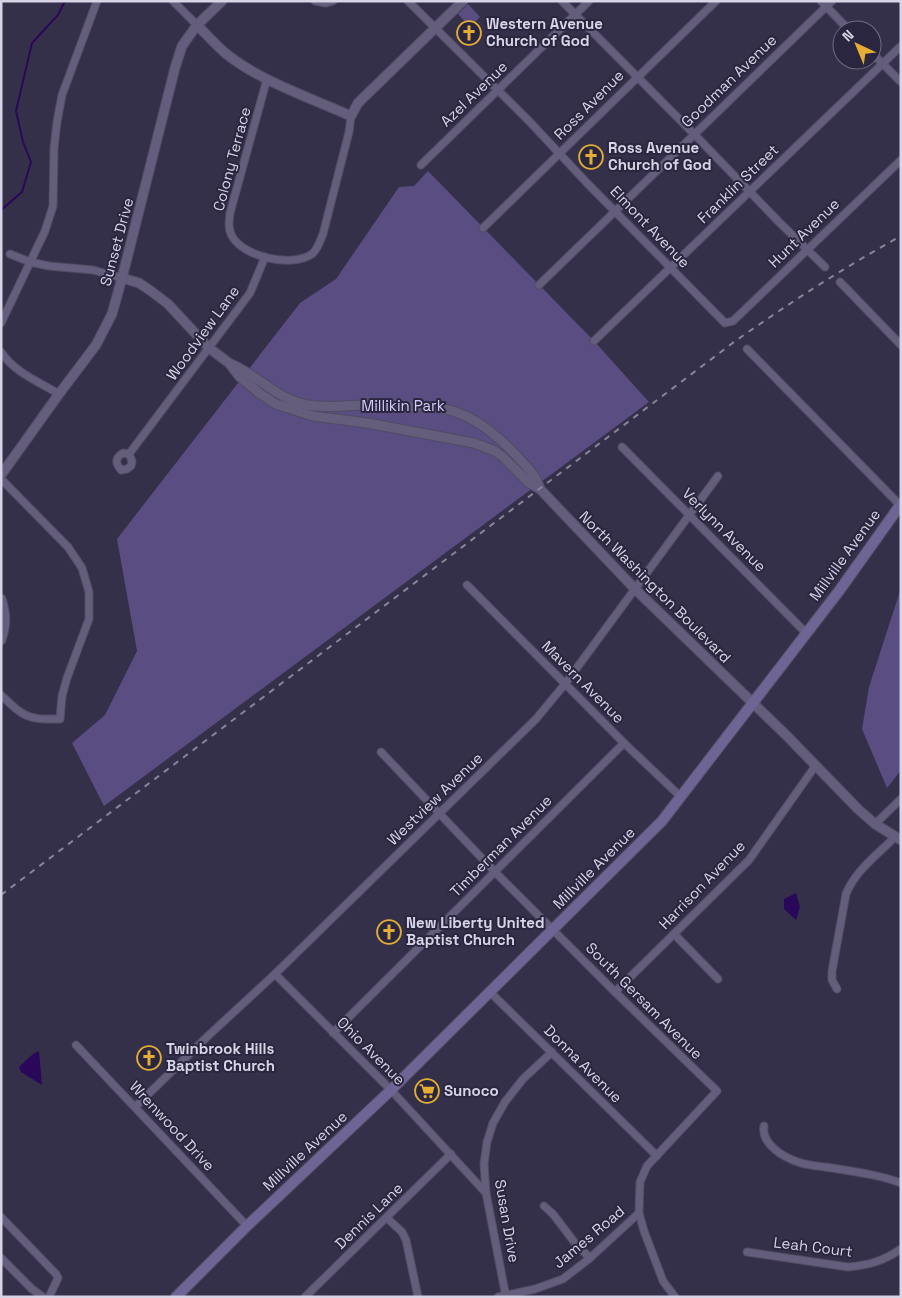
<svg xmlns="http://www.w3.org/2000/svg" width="902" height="1298" font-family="'Space Grotesk',sans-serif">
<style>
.green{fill:#594d81}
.water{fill:#290859}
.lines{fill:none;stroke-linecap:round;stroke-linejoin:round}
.stream{stroke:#290859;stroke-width:2}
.minor-casing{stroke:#514c63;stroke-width:9}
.tertiary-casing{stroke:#514c63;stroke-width:11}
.secondary-casing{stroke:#514c63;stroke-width:12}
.minor{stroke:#645e7c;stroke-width:7}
.tertiary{stroke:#645e7c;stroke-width:9}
.secondary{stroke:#6f6594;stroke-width:10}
.rail{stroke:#88849a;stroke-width:2;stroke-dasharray:6 6;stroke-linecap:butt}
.labels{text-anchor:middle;stroke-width:4;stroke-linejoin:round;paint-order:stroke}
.poi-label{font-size:15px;font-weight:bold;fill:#d6d4e5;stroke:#2b2640;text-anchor:start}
.street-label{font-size:15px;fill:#d6d4e5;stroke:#2b2640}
.park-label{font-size:15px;fill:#d4ccfa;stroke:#2b2640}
</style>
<rect width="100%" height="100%" fill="#35304a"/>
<g class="green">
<path d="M468,4L480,17L470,27L458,14Z"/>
<path d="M428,171L594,341L649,402L104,806L72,743L105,715L137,651L117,539L300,303L336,279L399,187L414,186Z"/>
<path d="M901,588V770L887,788L862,729L869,687Z"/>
</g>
<g class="water">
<path d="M796,893L800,907L796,920L784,909V899Z"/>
<path d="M39,1051L42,1085L21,1072L19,1067L33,1054Z"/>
</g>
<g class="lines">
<path class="stream" d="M1,210L22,192L31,162L23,142L16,111L32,43L58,15L65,1"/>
<g class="minor-casing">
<g id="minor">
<path d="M173,1L197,25"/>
<path d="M315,1L326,3L333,1"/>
<path d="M408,1L529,121L587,183L725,323L733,321L901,160"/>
<path d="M562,1L694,134L779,222L825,267"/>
<path d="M821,1L849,30"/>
<path d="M872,53L901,82"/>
<path d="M267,79L230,213C229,221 228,229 232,236C243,257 292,268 312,254C318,249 320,241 323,234L349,132L351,116"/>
<path d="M421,165L589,1"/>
<path d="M483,228L716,1"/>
<path d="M10,254L30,262L49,266L93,270L122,278"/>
<path d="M840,282L901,345"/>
<path d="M539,285L832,1"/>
<path d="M1,323L45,231L53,206L54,148L57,122L62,95L97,1"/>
<path d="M594,341L901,46"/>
<path d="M747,349L900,505"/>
<path d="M1,352C14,372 39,382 59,394"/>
<path d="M622,447L806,633"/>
<path d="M129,454L132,461L131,466L127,469L121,470C115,463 115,458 123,453L129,454L250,293L265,257"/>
<path d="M1,479L68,547L82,568L89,592V619L67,678L62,696L60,719C51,719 40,720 31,717C19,714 10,703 1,695"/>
<path d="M467,585L624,743L681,797"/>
<path d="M381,752L495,872L615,992L717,1091L647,1166L640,1182L639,1213L644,1231L663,1281L675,1297"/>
<path d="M875,824L901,799"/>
<path d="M674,934L718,979"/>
<path d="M275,974L391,1090L486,1193"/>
<path d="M837,989L832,980V971L846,894C855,871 878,854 895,837"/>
<path d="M490,992L657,1156"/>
<path d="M615,992L749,860L816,765"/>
<path d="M333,1033L624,743"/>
<path d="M76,1045L247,1226"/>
<path d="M135,1107L209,1035L275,974L536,719L565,684L718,476"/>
<path d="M764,1126C761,1144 783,1157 798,1162C806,1165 816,1166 825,1167C850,1171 877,1174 901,1183"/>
<path d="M544,1206L553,1214L575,1243L590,1258"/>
<path d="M1,1217L56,1274L58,1278L49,1297"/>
<path d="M387,1218L402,1232L406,1240L418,1297"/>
<path d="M747,1252L848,1267C870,1265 883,1261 901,1249"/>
<path d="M1,1258L32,1289L43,1297"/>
<path d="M305,1297L451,1154"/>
<path d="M498,1297L535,1289L563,1279L590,1258L639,1213"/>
<path d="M506,1297L486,1193L484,1164L487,1142L493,1123L505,1102L523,1079L552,1052"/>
</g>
</g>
<g class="tertiary-casing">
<g id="tertiary">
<path d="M197,25C206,34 215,44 224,52C257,80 311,98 351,116L358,103L463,1"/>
<path d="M122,278L139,283L151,291L168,304L209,348L229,363L239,376L259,393L276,404L313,416L367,423L474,443L495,451L503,457L528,482L540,489L635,589L787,736L858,809L875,824L901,840"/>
<path d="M231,364C259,376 276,399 308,405C325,408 343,406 361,405C375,405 389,407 402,407C412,407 423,406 433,407C465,410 489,428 511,450C521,461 536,474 540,489"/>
<path d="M1,475L59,394L96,345L112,314L122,278L175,68L182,46L197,25L222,1"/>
<path d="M1,599C6,615 6,624 1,640"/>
</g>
</g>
<g class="secondary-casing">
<path id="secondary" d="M176,1297L247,1226L391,1090L662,821L839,591L901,504"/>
</g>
<use href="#minor" class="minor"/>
<use href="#tertiary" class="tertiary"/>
<use href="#secondary" class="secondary"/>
<path class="rail" d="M1,895L734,342C788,304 843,268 901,236"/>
</g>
<defs>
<g id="church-ring" transform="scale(1.25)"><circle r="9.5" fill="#2b2640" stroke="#e4ae35" stroke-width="1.5"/><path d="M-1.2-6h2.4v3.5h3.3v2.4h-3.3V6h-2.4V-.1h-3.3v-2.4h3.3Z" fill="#e4ae35"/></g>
<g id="supermarket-ring" transform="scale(1.25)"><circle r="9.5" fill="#2b2640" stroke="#e4ae35" stroke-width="1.5"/><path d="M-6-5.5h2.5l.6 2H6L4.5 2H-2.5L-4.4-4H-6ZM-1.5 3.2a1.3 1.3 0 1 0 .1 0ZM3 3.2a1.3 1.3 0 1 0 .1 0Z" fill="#e4ae35"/></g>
</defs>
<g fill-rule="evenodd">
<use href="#church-ring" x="469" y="33"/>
<use href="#church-ring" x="591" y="157"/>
<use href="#church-ring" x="389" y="932"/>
<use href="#church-ring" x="149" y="1058"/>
<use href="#supermarket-ring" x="427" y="1091"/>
</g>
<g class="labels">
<g class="poi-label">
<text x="486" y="29">Western Avenue<tspan x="486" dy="17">Church of God</tspan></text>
<text x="608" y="153">Ross Avenue<tspan x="608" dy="17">Church of God</tspan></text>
<text x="406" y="928">New Liberty United<tspan x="406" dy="17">Baptist Church</tspan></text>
<text x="166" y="1054">Twinbrook Hills<tspan x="166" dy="17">Baptist Church</tspan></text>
<text x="444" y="1096">Sunoco</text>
</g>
<g class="street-label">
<text transform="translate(729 81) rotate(-44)" y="5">Goodman Avenue</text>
<text transform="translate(474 94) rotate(-44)" y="5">Azel Avenue</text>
<text transform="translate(589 105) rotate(-45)" y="5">Ross Avenue</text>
<text transform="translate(232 159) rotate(-75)" y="5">Colony Terrace</text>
<text transform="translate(738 184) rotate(-44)" y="5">Franklin Street</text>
<text transform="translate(650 227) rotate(46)" y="5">Elmont Avenue</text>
<text transform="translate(804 233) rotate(-44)" y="5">Hunt Avenue</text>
<text transform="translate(117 242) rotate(-75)" y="5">Sunset Drive</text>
<text transform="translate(203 333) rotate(-54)" y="5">Woodview Lane</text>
<text transform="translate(724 530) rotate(45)" y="5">Verlynn Avenue</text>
<text transform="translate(845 555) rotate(-54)" y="5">Millville Avenue</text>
<text transform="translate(655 587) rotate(45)" y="5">North Washington Boulevard</text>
<text transform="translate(583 682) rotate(45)" y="5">Mavern Avenue</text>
<text transform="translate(435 799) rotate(-44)" y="5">Westview Avenue</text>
<text transform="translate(501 846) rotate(-45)" y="5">Timberman Avenue</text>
<text transform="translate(594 868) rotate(-45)" y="5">Millville Avenue</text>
<text transform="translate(702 885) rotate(-46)" y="5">Harrison Avenue</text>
<text transform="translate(644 1001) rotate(45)" y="5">South Gersam Avenue</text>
<text transform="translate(371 1051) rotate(45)" y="5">Ohio Avenue</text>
<text transform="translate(583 1064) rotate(45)" y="5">Donna Avenue</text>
<text transform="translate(172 1126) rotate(47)" y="5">Wrenwood Drive</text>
<text transform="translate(305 1151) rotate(-43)" y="5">Millville Avenue</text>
<text transform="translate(369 1216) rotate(-44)" y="5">Dennis Lane</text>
<text transform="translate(507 1221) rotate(80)" y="5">Susan Drive</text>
<text transform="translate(589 1237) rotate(-40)" y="5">James Road</text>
<text transform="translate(813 1247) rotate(7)" y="5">Leah Court</text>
</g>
<g class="park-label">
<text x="403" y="411">Millikin Park</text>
</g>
</g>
<rect width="902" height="1298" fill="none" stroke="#d6d4e5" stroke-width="5"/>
<g transform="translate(857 45) rotate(316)"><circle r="24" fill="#2b2640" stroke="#6f6c82"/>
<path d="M0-4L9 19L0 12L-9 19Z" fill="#e4ae35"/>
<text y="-8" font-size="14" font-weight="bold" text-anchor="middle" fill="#d6d4e5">N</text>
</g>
</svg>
